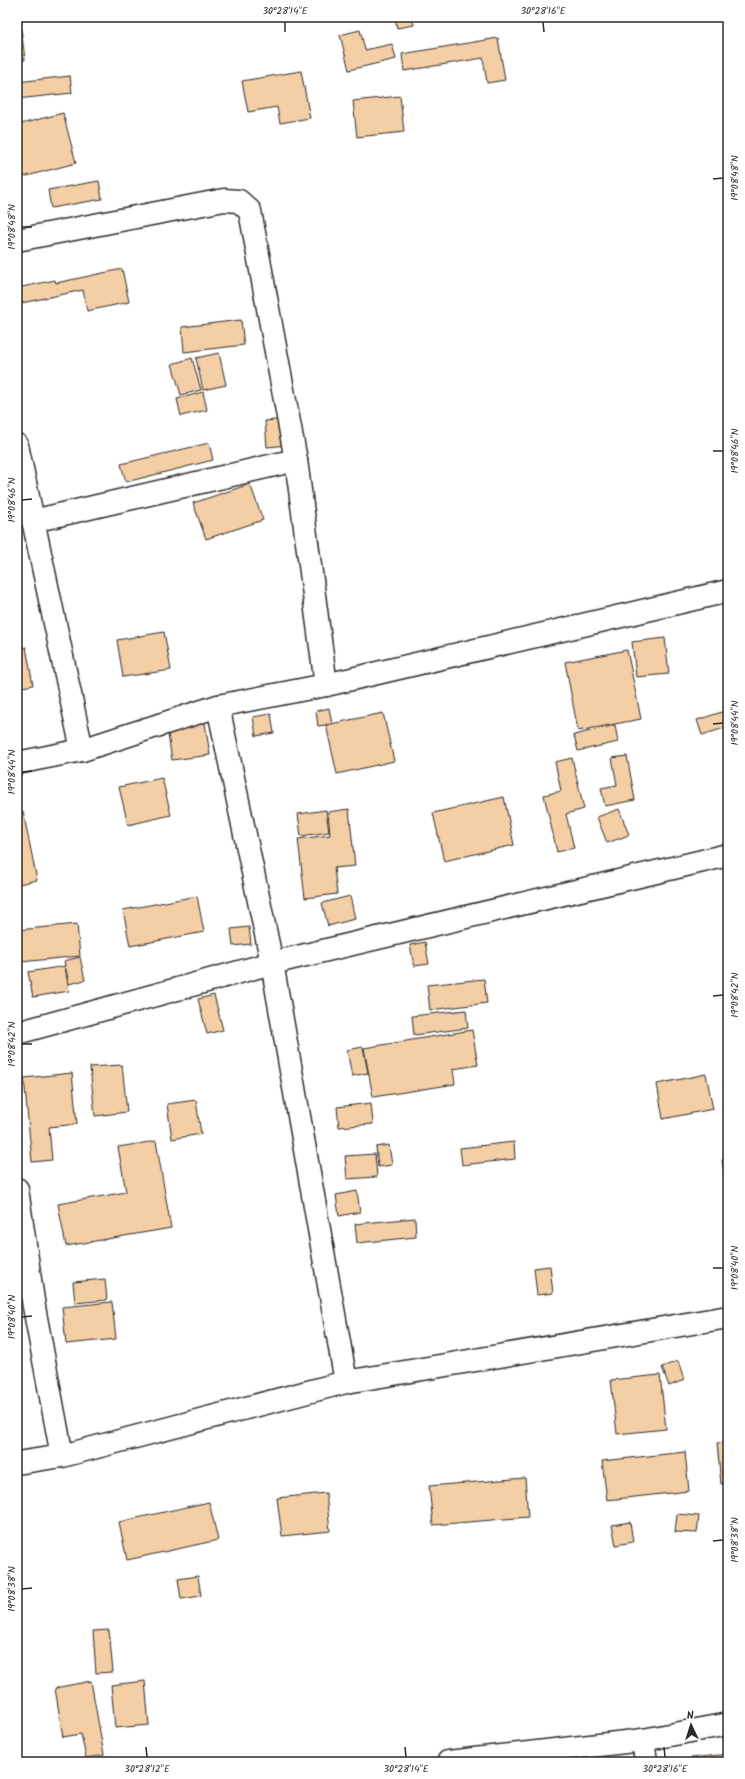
<svg xmlns="http://www.w3.org/2000/svg" width="745" height="1779" font-family="Kalam,sans-serif">
<style>
.building{fill:#f4cea4;stroke:#2b2b2b}
.lines{fill:none;stroke-linecap:round;stroke-linejoin:round}
.street-casing{stroke:#2b2b2b;stroke-width:25}
.street{stroke:#fff;stroke-width:22}
.ticks{fill:none;stroke:#2b2b2b;stroke-width:1.5}
.neatline{fill:none;stroke:#2b2b2b;stroke-width:1.5}
.ticks-label{font-size:10px;text-anchor:middle;fill:#2b2b2b}
</style>
<rect width="100%" height="100%" fill="#fff"/>
<filter id="ink" filterUnits="userSpaceOnUse"><feTurbulence type="fractalNoise" baseFrequency=".025" numOctaves="2"/><feDisplacementMap in="SourceGraphic" scale="8" xChannelSelector="R" yChannelSelector="G"/><feConvolveMatrix kernelMatrix="1 2 1 2 8 2 1 2 1" color-interpolation-filters="sRGB"/></filter>
<g filter="url(#ink)">
<g class="building">
<path d="M395,17H412L414,25L397,28Z"/>
<path d="M17,27H21L25,60L17,61Z"/>
<path d="M360,30L365,50L392,44L396,59L349,70L340,35Z"/>
<path d="M498,38L505,80L487,83L483,58L404,71L402,54Z"/>
<path d="M301,71L310,118L280,123L277,107L248,112L242,81Z"/>
<path d="M70,76L72,93L17,99V82Z"/>
<path d="M400,96L404,132L357,137L353,101Z"/>
<path d="M63,113L76,163L23,177L17,154V125Z"/>
<path d="M99,181L102,199L51,208L48,190Z"/>
<path d="M122,269L129,302L87,311L83,290L17,304V288L55,280L56,283Z"/>
<path d="M241,320L244,345L184,352L182,327Z"/>
<path d="M219,353L226,385L203,390L196,358Z"/>
<path d="M192,358L201,390L181,395L172,364Z"/>
<path d="M203,392L207,410L181,416L177,399Z"/>
<path d="M286,419L288,445L267,447L265,421Z"/>
<path d="M209,443L213,460L126,482L121,464Z"/>
<path d="M250,484L263,520L206,539L193,503Z"/>
<path d="M164,632L171,670L123,677L117,640Z"/>
<path d="M665,638L669,674L636,677L632,642Z"/>
<path d="M26,647L33,685L17,688V649Z"/>
<path d="M627,650L641,719L578,731L565,662Z"/>
<path d="M329,708L332,724L318,726L316,711Z"/>
<path d="M728,710V727L702,735L697,720Z"/>
<path d="M383,713L394,761L337,774L326,725Z"/>
<path d="M271,714L274,733L256,736L253,717Z"/>
<path d="M205,723L210,755L172,760L167,728Z"/>
<path d="M615,725L618,742L578,751L574,735Z"/>
<path d="M627,756L635,800L605,806L601,788L617,785L612,758Z"/>
<path d="M572,758L584,809L566,814L574,848L557,852L544,795L561,791L555,762Z"/>
<path d="M162,778L171,815L128,825L119,787Z"/>
<path d="M504,797L514,845L444,861L433,813Z"/>
<path d="M349,809L355,866L334,868L337,894L305,898L298,839L330,835L328,812Z"/>
<path d="M619,809L629,835L607,843L597,817Z"/>
<path d="M326,810L329,832L301,836L298,814Z"/>
<path d="M23,811L37,880L19,884L17,874V812Z"/>
<path d="M197,896L204,932L130,946L123,910Z"/>
<path d="M350,896L355,919L328,926L322,903Z"/>
<path d="M77,924L80,956L21,962L18,930Z"/>
<path d="M249,927L251,944L233,946L231,929Z"/>
<path d="M425,942L429,964L414,966L410,945Z"/>
<path d="M80,957L85,980L69,984L64,961Z"/>
<path d="M65,966L69,991L33,997L28,972Z"/>
<path d="M484,979L487,1003L430,1010L427,985Z"/>
<path d="M214,995L223,1030L207,1034L198,999Z"/>
<path d="M466,1010L468,1028L414,1035L412,1016Z"/>
<path d="M472,1030L478,1065L453,1069L455,1084L373,1097L364,1048Z"/>
<path d="M724,1033H728V1053Z"/>
<path d="M363,1047L368,1073L352,1076L347,1050Z"/>
<path d="M122,1065L127,1112L95,1116L90,1067Z"/>
<path d="M72,1073L77,1124L49,1127L52,1160L32,1162L24,1078Z"/>
<path d="M706,1074L713,1109L663,1119L657,1084Z"/>
<path d="M196,1100L201,1134L172,1139L167,1104Z"/>
<path d="M371,1103L373,1124L339,1127L337,1107Z"/>
<path d="M156,1141L171,1228L66,1246L58,1204L126,1192L118,1147Z"/>
<path d="M514,1142L515,1159L462,1165L460,1148Z"/>
<path d="M389,1145L392,1165L378,1167L376,1147Z"/>
<path d="M375,1154L377,1177L347,1179L345,1156Z"/>
<path d="M728,1159V1180H725L722,1160Z"/>
<path d="M357,1191L360,1212L339,1216L336,1195Z"/>
<path d="M415,1218L416,1237L357,1243L355,1224Z"/>
<path d="M550,1266L553,1293L537,1295L534,1268Z"/>
<path d="M105,1279L107,1300L75,1303L73,1282Z"/>
<path d="M112,1302L116,1339L66,1344L62,1307Z"/>
<path d="M678,1361L684,1380L669,1386L662,1367Z"/>
<path d="M660,1375L666,1429L617,1434L611,1380Z"/>
<path d="M728,1442V1483L721,1484L717,1443Z"/>
<path d="M685,1452L689,1491L607,1500L602,1461Z"/>
<path d="M525,1478L528,1517L433,1525L429,1486Z"/>
<path d="M326,1493L330,1531L282,1536L277,1498Z"/>
<path d="M209,1502L218,1540L127,1560L119,1522Z"/>
<path d="M677,1514L699,1516L697,1533L675,1532Z"/>
<path d="M630,1522L633,1542L616,1545L612,1525Z"/>
<path d="M198,1576L201,1596L181,1599L178,1579Z"/>
<path d="M109,1630L113,1672L96,1673L93,1631Z"/>
<path d="M91,1681L104,1755L86,1758L81,1734L63,1737L55,1688Z"/>
<path d="M145,1681L149,1725L115,1728L111,1685Z"/>
<path d="M574,1754V1762H560V1755Z"/>
<path d="M728,1754V1762H692L691,1758Z"/>
</g>
<g class="lines">
<g class="street-casing">
<g id="street">
<path d="M17,240L224,200L239,201L250,211L296,460L326,685"/>
<path d="M17,445L82,750"/>
<path d="M33,521L296,460"/>
<path d="M218,706L272,963L346,1382"/>
<path d="M17,763L82,750L218,706L326,685L728,591"/>
<path d="M17,1033L272,963L728,855"/>
<path d="M17,1189L34,1307L62,1456"/>
<path d="M17,1463L62,1456L346,1382L728,1317"/>
<path d="M643,1740L646,1762"/>
<path d="M448,1762L643,1740L728,1724"/>
</g>
</g>
<use href="#street" class="street"/>
</g>
</g>
<path class="ticks" d="M285,22V32M543,22L544,32M713,179L723,178M22,227H32M713,451H723M22,500L32,499M713,724L723,723M22,772L32,771M713,996L723,995M22,1044H32M713,1268H723M22,1317L32,1316M713,1541L723,1540M22,1589L32,1588M146,1747L147,1757M405,1747L406,1757M664,1747L665,1757"/>
<rect width="745" height="1779" fill="none" stroke="#fff" stroke-width="44"/>
<g transform="translate(691 1725) rotate(356)" stroke="#ffffff" stroke-width="3" paint-order="stroke">
<path d="M0-3L7 15L0 10L-7 15Z" fill="#2b2b2b"/>
<text y="-6" font-size="11" font-weight="bold" text-anchor="middle" fill="#2b2b2b">N</text>
</g>
<rect x="22" y="22" width="701" height="1735" class="neatline"/>
<g class="ticks-label">
<text x="285" y="14">30°28'14"E</text>
<text x="543" y="14">30°28'16"E</text>
<text transform="translate(734 178) rotate(-90)" y="4">19°08'48"N</text>
<text transform="translate(11 227) rotate(-90)" y="4">19°08'48"N</text>
<text transform="translate(734 451) rotate(-90)" y="4">19°08'46"N</text>
<text transform="translate(11 500) rotate(-90)" y="4">19°08'46"N</text>
<text transform="translate(734 723) rotate(-90)" y="4">19°08'44"N</text>
<text transform="translate(11 772) rotate(-90)" y="4">19°08'44"N</text>
<text transform="translate(734 995) rotate(-90)" y="4">19°08'42"N</text>
<text transform="translate(11 1044) rotate(-90)" y="4">19°08'42"N</text>
<text transform="translate(734 1268) rotate(-90)" y="4">19°08'40"N</text>
<text transform="translate(11 1317) rotate(-90)" y="4">19°08'40"N</text>
<text transform="translate(734 1540) rotate(-90)" y="4">19°08'38"N</text>
<text transform="translate(11 1589) rotate(-90)" y="4">19°08'38"N</text>
<text x="147" y="1772">30°28'12"E</text>
<text x="406" y="1772">30°28'14"E</text>
<text x="665" y="1772">30°28'16"E</text>
</g>
</svg>
